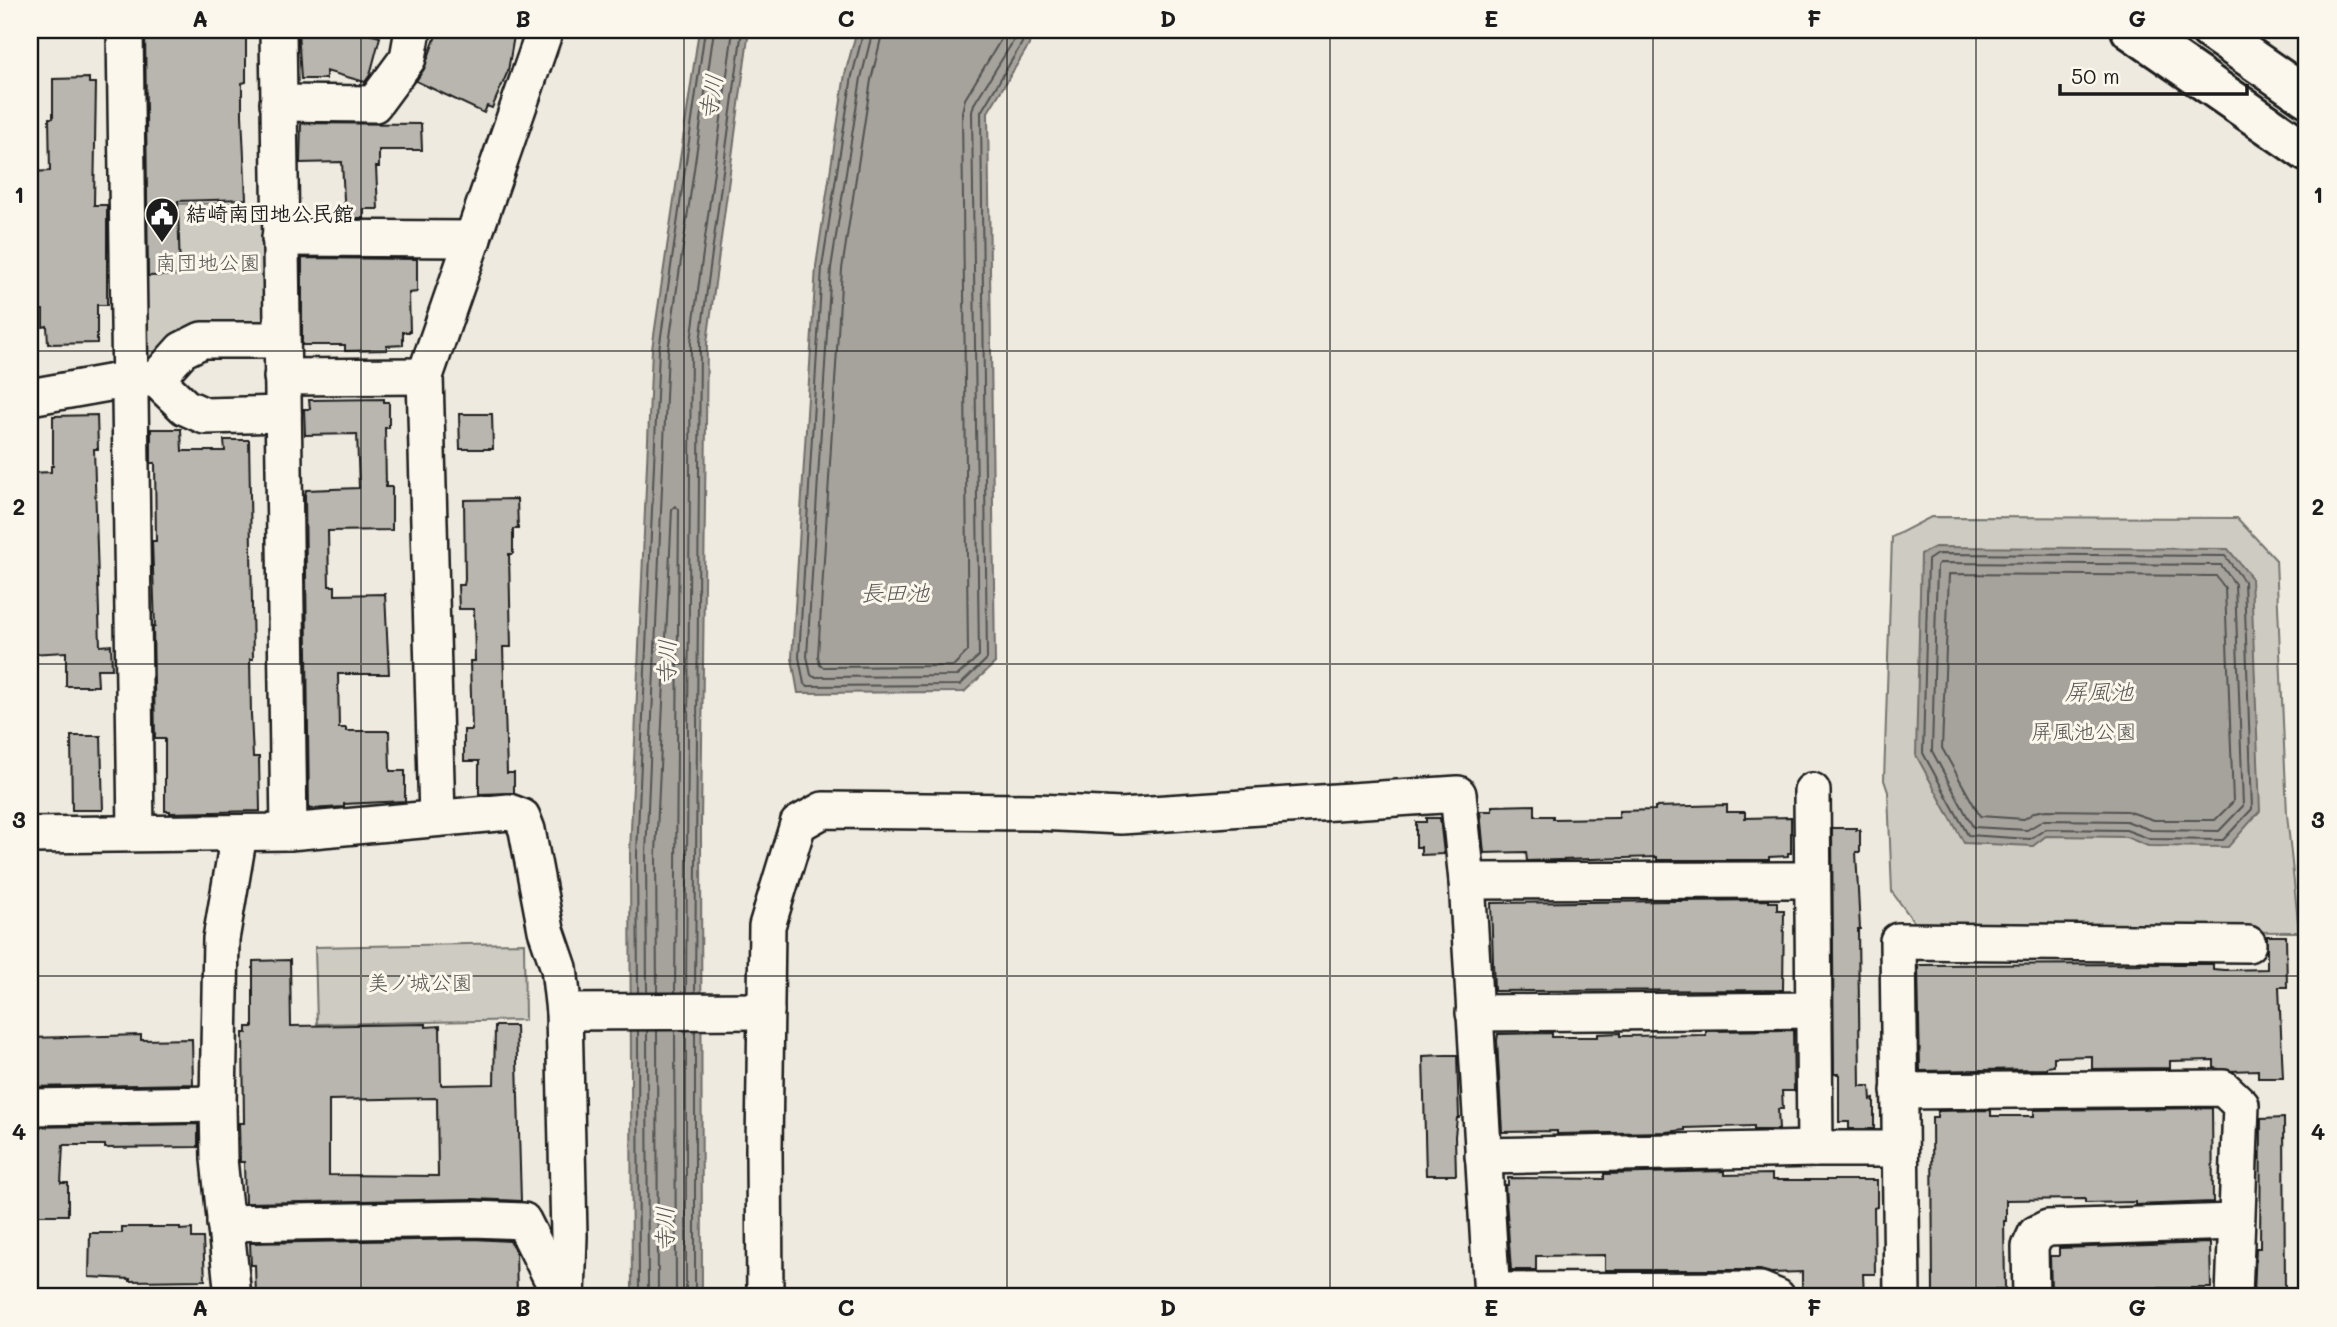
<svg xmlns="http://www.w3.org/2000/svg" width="2337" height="1327" font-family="Mali,'Klee One',sans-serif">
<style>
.green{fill:#ceccc2;stroke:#75746f;stroke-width:2}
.water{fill:#a6a39d;stroke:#6f6d69;stroke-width:2}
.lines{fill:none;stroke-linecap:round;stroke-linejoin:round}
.shore{stroke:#535250;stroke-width:2}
.building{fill:#b9b6af;stroke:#1c1c1c;stroke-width:2;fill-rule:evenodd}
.minor-casing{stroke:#1c1c1c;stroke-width:40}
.highway-casing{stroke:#1c1c1c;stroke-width:44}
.minor{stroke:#fbf7ec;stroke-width:35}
.highway{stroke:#fbf7ec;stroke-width:38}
.grid{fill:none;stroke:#1c1c1c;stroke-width:2;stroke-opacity:0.55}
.labels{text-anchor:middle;stroke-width:6;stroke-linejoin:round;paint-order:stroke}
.poi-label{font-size:21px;font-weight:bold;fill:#1c1c1c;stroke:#fbf7ec;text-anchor:start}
.park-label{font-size:21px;fill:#51514e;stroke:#fbf7ec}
.water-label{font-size:23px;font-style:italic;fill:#5a5956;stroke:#fbf7ec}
.neatline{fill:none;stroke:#1c1c1c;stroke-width:2.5}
.grid-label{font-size:23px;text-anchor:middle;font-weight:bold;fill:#1c1c1c}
</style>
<rect width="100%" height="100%" fill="#eeeadf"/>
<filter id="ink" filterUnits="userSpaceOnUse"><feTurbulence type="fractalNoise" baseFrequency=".0143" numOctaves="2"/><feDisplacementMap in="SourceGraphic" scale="14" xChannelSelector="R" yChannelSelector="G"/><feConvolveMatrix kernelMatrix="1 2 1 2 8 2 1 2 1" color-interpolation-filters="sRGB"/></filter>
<g filter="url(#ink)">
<g class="green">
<path d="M268,203V316L262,323L196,324L174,334L156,361L142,362L140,204Z"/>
<path d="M1931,517L2237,518L2276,560L2287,814L2299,932L1920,930L1892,892L1888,792L1884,780L1892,537Z"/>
<path d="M524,943L525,1020L317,1024L315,947Z"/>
</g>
<g class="water">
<path d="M699,30H749L707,343L701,825L702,1297H632L630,853L652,349Z"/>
<path d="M857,30H1031L1029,45L988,112L995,663L964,692L798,693L792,658L816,266L845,74Z"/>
<path d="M1935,547L2228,549L2251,577L2260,811L2228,847L2148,846L2126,837L2046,836L2033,846L1964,843L1916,755L1921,554Z"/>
</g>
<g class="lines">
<g class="shore">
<path d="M864,30L852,76L822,267L799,657L804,684L807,686L960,685L987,659L981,112L1022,43L1024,30"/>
<path d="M873,30L861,78L831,268L807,656L811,675L814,677L957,676L979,656L972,112L974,104L1014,40L1015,30"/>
<path d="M883,30L871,80L842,269L818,656L820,665L823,667L953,666L968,651L962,112L965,99L1003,36L1005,30"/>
<path d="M1937,554L2225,556L2244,581L2252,809L2223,840L2150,839L2126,830L2046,829L2030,839L1968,835L1923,753L1928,560Z"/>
<path d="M1939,563L2221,565L2235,584L2243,806L2219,831L2151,830L2126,821L2044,820L2027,830L1973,827L1932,751L1937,566Z"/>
<path d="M1949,574L2216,576L2225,588L2233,802L2215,820H2154L2127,811L2046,810L2035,812L2024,819L1980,816L1942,748Z"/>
<path d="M638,992L637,854L659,350L705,30"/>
<path d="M647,992L646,854L668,351L714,30"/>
<path d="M657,992L656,854L672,509L675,506L679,509L675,992"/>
<path d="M686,992L691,342L733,30"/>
<path d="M695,992L700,342L742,30"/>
<path d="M638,1031L639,1297"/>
<path d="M647,1031L648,1297"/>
<path d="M657,1031L658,1297"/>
<path d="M675,1031L676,1297"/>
<path d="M686,1031V1297"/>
<path d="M695,1031V1297"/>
</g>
</g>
<g class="building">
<path d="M145,30H246V82L242,83V115L246,199L178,201L180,275L148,276Z"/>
<path d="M298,30H353L380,37L370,75L365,82L326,71V79H301Z"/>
<path d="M438,30H515L508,71L492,108L487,106L484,113L416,81L424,69Z"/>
<path d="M89,78V83H96L94,205H107V305H97V343L48,344L47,326L43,327V310H30V172L50,171L49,118H53V79Z"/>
<path d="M301,123L421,124L422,150H379V167H376L378,209H364V218H345L342,162L300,163Z"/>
<path d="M302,258L417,259V292L409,293L410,332H403V345L387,346V350L345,351V345H302Z"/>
<path d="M384,399V402H389V428H385L386,487H392V530L328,531L329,586H335V595L385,594L389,674H338L339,728H346V731H389L390,771H405V801L344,804V807L309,809L305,496L306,490L359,488L357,434L305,435L304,409H310L309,400Z"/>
<path d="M459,414H492L493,449H460Z"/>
<path d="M97,415L98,449H94L100,646L111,645L112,669H97L98,686H66V652L30,654V473L51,472V466H53V416Z"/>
<path d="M151,429H181L182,451H225L224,440H249L253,659H250L251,714L253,757H259L260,811L170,813V811H165V739H155L153,627H155L152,541H156L155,463H151Z"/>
<path d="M517,499L518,529H513V554H509L511,647H503L507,773H514V793L479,794V761H464V730H472L470,661H475L474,609H459L458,585H464L465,580L464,500Z"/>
<path d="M71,736H101L103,810H72Z"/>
<path d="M1535,805V816H1553V819L1616,818H1619V811L1655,810V807L1727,805V812H1745V818L1791,817V853H1788V856L1769,857V860H1657V857L1527,861L1526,852L1484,853L1480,811H1492V806Z"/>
<path d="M1426,818H1440L1444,854L1421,855V847H1416V822H1426Z"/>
<path d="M1832,828H1856V830H1860V852H1856L1860,929H1858L1860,1086H1870L1871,1100L1874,1099V1129H1849V1122H1839V1074H1834Z"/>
<path d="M1769,900V902H1777V910H1784L1783,990L1494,991L1491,903Z"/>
<path d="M2267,936H2286L2287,987H2279L2283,1078H2258V1070L2230,1071L2214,1068V1060L2170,1061V1068L2092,1069V1056L2054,1057V1066L2047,1067V1069L1920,1071L1918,965L2178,964H2213V969L2224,970L2267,969Z"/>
<path d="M290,960L291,1026L426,1024V1027L440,1026L441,1085L494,1084L495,1026H516L521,1201L473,1199L245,1203L244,1162H240L239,1123H244L243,1033H247V1027H253V961ZM437,1098L438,1176L329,1175V1100Z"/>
<path d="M1793,1030L1794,1091H1782L1783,1109H1778L1779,1130H1754V1126L1685,1128V1130L1666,1132L1557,1134V1131L1502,1132L1497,1040L1498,1034L1552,1033V1037H1598V1034L1620,1033V1036L1706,1035V1031Z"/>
<path d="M141,1035V1040L192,1039L193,1084L30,1087V1038Z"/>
<path d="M1445,1055H1457L1459,1118H1457L1455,1136L1456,1175H1426L1423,1056Z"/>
<path d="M2212,1108L2213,1202L2135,1205V1202L2085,1203V1199L2006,1200V1221H2004L2005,1289H1995V1294L1933,1295L1932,1117H1937V1111L1991,1110V1116H2034V1110Z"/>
<path d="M2284,1118L2285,1295H2254L2256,1248H2260L2261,1119Z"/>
<path d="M198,1124V1147L105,1148V1145H63L61,1183H68V1215H31L30,1127Z"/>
<path d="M1724,1171V1175L1772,1174V1180H1877V1207L1874,1208L1875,1274H1863L1864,1297H1802V1272L1771,1273L1760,1270H1605V1255L1536,1256V1270H1511L1505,1185H1508V1178L1604,1179V1174Z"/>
<path d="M122,1227H180V1230L192,1229V1238H203L205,1280L130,1281V1279L89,1277L90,1233H122Z"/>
<path d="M473,1239L510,1241L516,1252L517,1297H256L255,1265H251L250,1243Z"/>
<path d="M2210,1243L2211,1288H2131V1295L2060,1297V1290H2051L2050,1256H2059V1248Z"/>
</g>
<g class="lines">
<g class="minor-casing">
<g id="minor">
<path d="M125,30L136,833"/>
<path d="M278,30L289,832"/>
<path d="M278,103L374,104L408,58L413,30"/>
<path d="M280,238L473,239"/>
<path d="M281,340H202L182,350L156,379L185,407L205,416L283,414"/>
<path d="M282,377L425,376"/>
<path d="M30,397L131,379H154"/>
<path d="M1812,791L1815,1149"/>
<path d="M437,818L425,376L545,30"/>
<path d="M30,835L289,832L509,812L522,817L527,830L546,930L559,968L564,1012L569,1236L567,1297"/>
<path d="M1467,881L1811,880"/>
<path d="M564,1012L766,1011"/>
<path d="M1474,1013L1814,1010"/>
<path d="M1899,1091L2223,1088L2241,1105L2234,1297"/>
<path d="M30,1107L218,1104"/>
<path d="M1483,1156L1815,1149H1900"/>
<path d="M225,1223L473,1219L523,1221L552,1279L567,1295"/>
<path d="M1492,1291L1760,1290L1777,1297"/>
<path d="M233,1297L219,1159L218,1104L221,939L239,834"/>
<path d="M765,1297L764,1149L767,926L798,824L823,810L1037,812L1121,816L1458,794L1467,881L1492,1297"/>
<path d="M1902,1297L1898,941L2248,944"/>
<path d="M2031,1297L2030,1247L2036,1234L2048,1228L2235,1222"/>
</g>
</g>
<g class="highway-casing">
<g id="highway">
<path d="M2131,30L2307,152"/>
<path d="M2210,30L2307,97"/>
</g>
</g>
<use href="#minor" class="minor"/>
<use href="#highway" class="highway"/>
</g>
</g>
<path class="grid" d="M361,30V1297M684,30V1297M1007,30V1297M1330,30V1297M1653,30V1297M1976,30V1297M30,351H2307M30,664H2307M30,976H2307"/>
<defs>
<g id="civic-pin" transform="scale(1.75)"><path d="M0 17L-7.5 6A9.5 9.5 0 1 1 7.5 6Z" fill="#1c1c1c" stroke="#fbf7ec"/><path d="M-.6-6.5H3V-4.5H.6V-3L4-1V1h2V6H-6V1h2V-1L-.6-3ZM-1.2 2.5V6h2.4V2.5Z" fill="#fff"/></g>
</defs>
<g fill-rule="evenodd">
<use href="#civic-pin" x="162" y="214"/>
</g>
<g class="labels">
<g class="poi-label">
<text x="186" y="221">結崎南団地公民館</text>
</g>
<g class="park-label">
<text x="208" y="270">南団地公園</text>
<text x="2084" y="739">屏風池公園</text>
<text x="420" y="990">美ノ城公園</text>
</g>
<g class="water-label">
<text transform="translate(711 97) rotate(-81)" y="8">寺川</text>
<text x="895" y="601">長田池</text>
<text transform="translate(667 662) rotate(-89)" y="8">寺川</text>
<text x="2099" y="700">屏風池</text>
<text transform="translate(665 1229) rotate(-90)" y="8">寺川</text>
</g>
</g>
<rect width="2337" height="1327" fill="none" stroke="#fbf7ec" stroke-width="77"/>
<path d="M2060 84v10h187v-10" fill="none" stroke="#1c1c1c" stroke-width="3.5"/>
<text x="2071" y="84" font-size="21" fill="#1c1c1c" stroke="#fbf7ec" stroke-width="5" paint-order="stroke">50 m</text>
<rect x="38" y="38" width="2260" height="1250" class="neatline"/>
<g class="grid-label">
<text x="200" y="27">A</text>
<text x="523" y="27">B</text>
<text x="846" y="27">C</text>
<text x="1168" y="27">D</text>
<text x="1491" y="27">E</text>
<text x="1814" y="27">F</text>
<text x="2137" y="27">G</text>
<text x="19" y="203">1</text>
<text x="2318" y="203">1</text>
<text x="19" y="515">2</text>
<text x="2318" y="515">2</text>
<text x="19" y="828">3</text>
<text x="2318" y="828">3</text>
<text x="19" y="1140">4</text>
<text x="2318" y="1140">4</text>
<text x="200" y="1316">A</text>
<text x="523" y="1316">B</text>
<text x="846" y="1316">C</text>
<text x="1168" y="1316">D</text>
<text x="1491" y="1316">E</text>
<text x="1814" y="1316">F</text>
<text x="2137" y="1316">G</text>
</g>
</svg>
